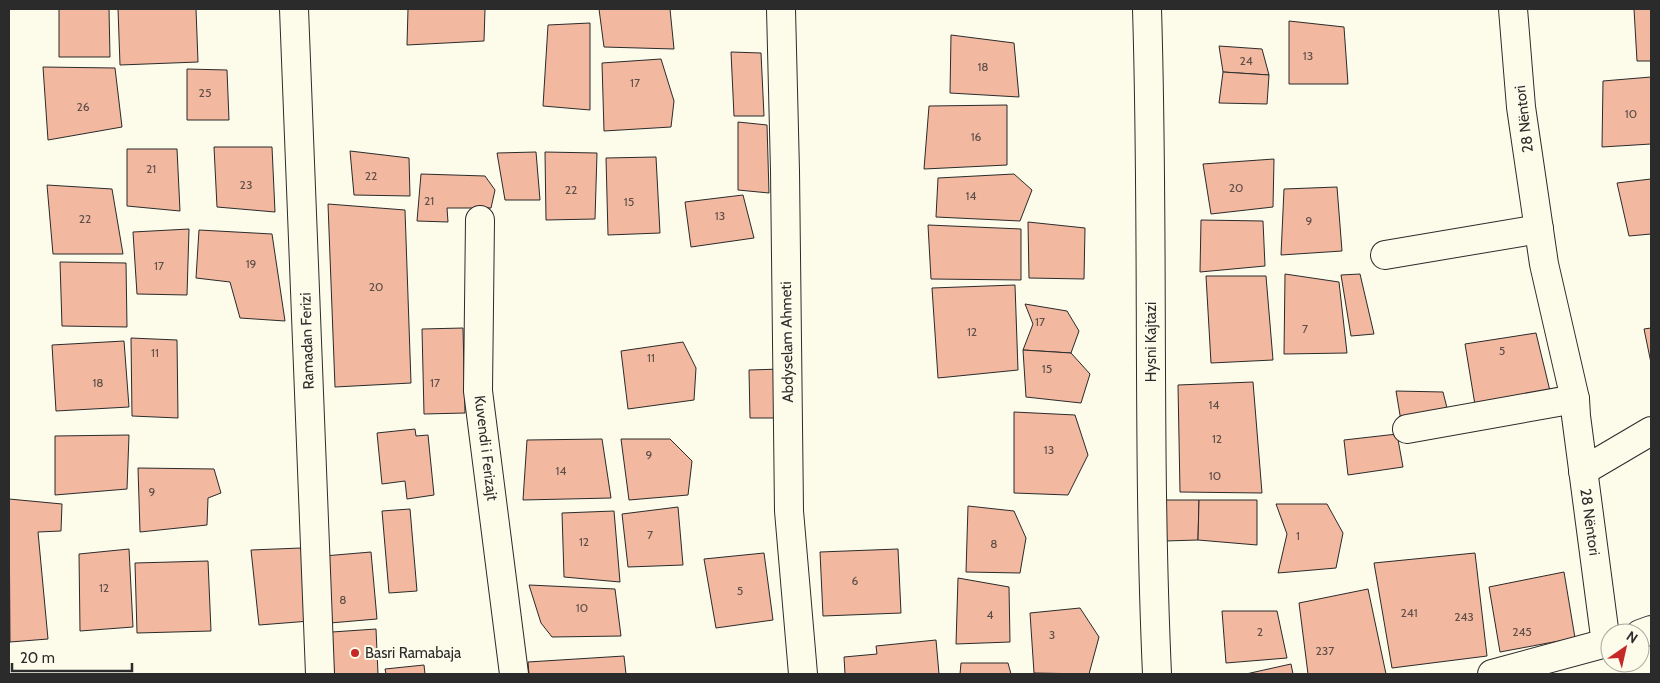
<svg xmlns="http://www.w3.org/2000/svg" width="1660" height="683" font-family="Cabin,sans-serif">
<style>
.building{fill:#f2b8a0;stroke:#2b2b2b}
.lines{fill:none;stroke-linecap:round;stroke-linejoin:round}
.street-casing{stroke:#2b2b2b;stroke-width:30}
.secondary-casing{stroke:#2b2b2b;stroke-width:30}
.street{stroke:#fdfbea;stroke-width:28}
.secondary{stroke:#fdfbea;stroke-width:28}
.poi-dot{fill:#c62828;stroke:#fdfbea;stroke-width:2}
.labels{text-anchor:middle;stroke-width:4;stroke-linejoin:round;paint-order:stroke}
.number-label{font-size:12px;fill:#5d4e48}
.street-label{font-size:15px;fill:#2b2b2b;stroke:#fdfbea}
.poi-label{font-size:15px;fill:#2b2b2b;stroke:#fdfbea;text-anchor:start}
</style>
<rect width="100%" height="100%" fill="#fdfbea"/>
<g class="building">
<path d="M59,9H109L110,57H59Z"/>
<path d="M118,9H196L198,62L120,65Z"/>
<path d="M408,9H485L484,41L407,45Z"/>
<path d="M599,9H670L674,49L604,47Z"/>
<path d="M1634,9H1651V61H1637Z"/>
<path d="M1289,21L1344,27L1348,84H1289Z"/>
<path d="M590,23V110L543,106L548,25Z"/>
<path d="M951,35L1014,43L1019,97L950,93Z"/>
<path d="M1219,46L1262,49L1269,75L1223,72Z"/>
<path d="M731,52L761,53L764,116H734Z"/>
<path d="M661,59L674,101L671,127L604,131L602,63Z"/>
<path d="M43,67L115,68L122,127L48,140Z"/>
<path d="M187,69L227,70L229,120H187Z"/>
<path d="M1223,72L1269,75L1267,104L1219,103Z"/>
<path d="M1651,77V144L1602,147L1603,81Z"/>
<path d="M1007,105V165L924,169L929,106Z"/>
<path d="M738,122L767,125L769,193L738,190Z"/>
<path d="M214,147H272L275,212L217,207Z"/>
<path d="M127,149H177L180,211L127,206Z"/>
<path d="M350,151L409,158L410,196L354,195Z"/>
<path d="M536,152L540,200H505L497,153Z"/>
<path d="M545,152L597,153L595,219L546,220Z"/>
<path d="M656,157L660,233L608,235L606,158Z"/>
<path d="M1274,159L1273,207L1211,214L1203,164Z"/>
<path d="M421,174L485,176L495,190L491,208H447L448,222L417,221Z"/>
<path d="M1014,174L1032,190L1020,221L936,217L938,178Z"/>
<path d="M1651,179V234L1629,236L1617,183Z"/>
<path d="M47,185L112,189L123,254H53Z"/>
<path d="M1337,187L1342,251L1281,255L1284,189Z"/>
<path d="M743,195L754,238L691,247L685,202Z"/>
<path d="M328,204L405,210L411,383L335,387Z"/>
<path d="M1201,220L1263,221L1265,266L1200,272Z"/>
<path d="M1028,222L1085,228L1084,279L1029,278Z"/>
<path d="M928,225L1021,229V280L931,279Z"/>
<path d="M189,229L187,295L137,294L133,232Z"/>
<path d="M199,230L272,234L285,321L240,318L230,282L196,278Z"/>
<path d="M60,262L126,263L127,327L62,326Z"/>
<path d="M1285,274L1339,282L1347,353L1284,354Z"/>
<path d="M1360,274L1374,334L1351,336L1341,275Z"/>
<path d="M1206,276H1266L1273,360L1211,363Z"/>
<path d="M1015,285L1018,370L938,378L932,288Z"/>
<path d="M1025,304L1067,311L1079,331L1071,353L1023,350L1033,324Z"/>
<path d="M463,328L465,413L424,414L422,329Z"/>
<path d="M1651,328V363L1644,329Z"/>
<path d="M1536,333L1551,395L1477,417L1465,344Z"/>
<path d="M131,338L177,340L178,418L132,416Z"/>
<path d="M124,341L129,407L56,411L52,345Z"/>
<path d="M683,342L696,368L694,400L628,409L621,351Z"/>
<path d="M1023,350L1071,353L1090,374L1081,403L1026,397Z"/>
<path d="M782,369L783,418H750L749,370Z"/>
<path d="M1253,382L1262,493L1180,492L1178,385Z"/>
<path d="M1396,391L1443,392L1449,416L1401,421Z"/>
<path d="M1014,412L1075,415L1088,455L1068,495L1014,493Z"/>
<path d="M415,429L416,436L428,435L434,495L407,499L405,481L382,484L377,433Z"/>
<path d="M1397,434L1403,467L1348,475L1344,440Z"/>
<path d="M129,435L127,489L55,495V436Z"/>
<path d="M602,439L611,498L523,500L527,440Z"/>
<path d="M621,439H670L692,461L688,495L629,500Z"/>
<path d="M138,468L214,469L221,493L208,498L207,525L140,532Z"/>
<path d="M9,499L62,504L61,531L38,532L48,639L10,642Z"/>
<path d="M1165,500H1199L1198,540L1165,541Z"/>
<path d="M1199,500H1257V545L1198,540Z"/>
<path d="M1276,504H1327L1343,533L1336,568L1278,573L1287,534Z"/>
<path d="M968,506L1014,511L1026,538L1020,573L966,572Z"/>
<path d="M678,507L683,565L628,567L622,514Z"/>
<path d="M410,509L417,591L389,593L382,511Z"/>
<path d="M614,511L620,582L564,577L562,513Z"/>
<path d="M301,548L310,621L259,625L251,550Z"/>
<path d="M129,549L133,627L80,631L79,554Z"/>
<path d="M898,549L901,613L823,616L820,552Z"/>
<path d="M371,552L377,619L330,623L324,556Z"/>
<path d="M764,553L773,620L716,628L704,559Z"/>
<path d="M1475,553L1487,656L1392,668L1374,563Z"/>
<path d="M208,561L211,631L137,633L135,563Z"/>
<path d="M1564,572L1575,638L1500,652L1489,587Z"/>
<path d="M958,578L1009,587L1010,642L956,644Z"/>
<path d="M529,585L615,589L621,636L552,637L541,623Z"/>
<path d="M1368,589L1386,674H1308L1299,603Z"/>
<path d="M1080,608L1099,637L1089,674L1034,673L1030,613Z"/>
<path d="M1222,611H1277L1287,658L1226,663Z"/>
<path d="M376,629L378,674H334L332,632Z"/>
<path d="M936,640L939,674H845L844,657L877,654L876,646Z"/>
<path d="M624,656L626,674H529L528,662Z"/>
<path d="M961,663H1008L1011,674H960Z"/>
<path d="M1291,664L1293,674H1246Z"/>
<path d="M424,665L425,674H386L385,669Z"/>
</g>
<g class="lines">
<g class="street-casing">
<g id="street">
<path d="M294,9L320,674"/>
<path d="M781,9L785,171L789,511L803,674"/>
<path d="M1147,9C1154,231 1147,453 1157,674"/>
<path d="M480,220L478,391L514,674"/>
<path d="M1385,255L1539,229"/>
<path d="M1407,429L1575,399"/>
<path d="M1583,471L1651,431"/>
</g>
</g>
<g class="secondary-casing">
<g id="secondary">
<path d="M1513,9L1521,107L1544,264L1575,399L1576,416L1606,644"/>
<path d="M1640,634L1651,630"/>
<path d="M1492,674L1610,642"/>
</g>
</g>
<use href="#street" class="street"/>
<use href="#secondary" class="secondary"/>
</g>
<circle class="poi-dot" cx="355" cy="653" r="5"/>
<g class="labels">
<g class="number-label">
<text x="1308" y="60">13</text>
<text x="1246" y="65">24</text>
<text x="983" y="71">18</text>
<text x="635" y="87">17</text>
<text x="205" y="97">25</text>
<text x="83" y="111">26</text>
<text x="1631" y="118">10</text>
<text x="976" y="141">16</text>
<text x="151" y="173">21</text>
<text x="371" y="180">22</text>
<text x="246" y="189">23</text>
<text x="1236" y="192">20</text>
<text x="571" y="194">22</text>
<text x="971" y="200">14</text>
<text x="429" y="205">21</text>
<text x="629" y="206">15</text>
<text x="720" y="220">13</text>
<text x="85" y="223">22</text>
<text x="1309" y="225">9</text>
<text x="251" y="268">19</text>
<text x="159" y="270">17</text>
<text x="376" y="291">20</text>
<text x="1040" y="326">17</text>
<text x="1305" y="333">7</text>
<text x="972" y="336">12</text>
<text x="1502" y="355">5</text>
<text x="155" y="357">11</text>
<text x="651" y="362">11</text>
<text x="1047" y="373">15</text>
<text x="98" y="387">18</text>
<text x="435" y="387">17</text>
<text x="1214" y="409">14</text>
<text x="1217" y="443">12</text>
<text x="1049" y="454">13</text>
<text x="649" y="459">9</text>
<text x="561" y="475">14</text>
<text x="1215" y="480">10</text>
<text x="152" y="496">9</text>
<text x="650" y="539">7</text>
<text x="1298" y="540">1</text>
<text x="584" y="546">12</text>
<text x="994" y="548">8</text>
<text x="855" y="585">6</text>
<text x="104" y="592">12</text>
<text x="740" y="595">5</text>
<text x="343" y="604">8</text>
<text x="582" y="612">10</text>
<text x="1409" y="617">241</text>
<text x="990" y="619">4</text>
<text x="1464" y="621">243</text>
<text x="1260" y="636">2</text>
<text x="1522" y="636">245</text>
<text x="1052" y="639">3</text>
<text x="1325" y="655">237</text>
</g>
<g class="street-label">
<text transform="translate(1524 119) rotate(-97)" y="5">28 Nëntori</text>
<text transform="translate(307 341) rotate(-92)" y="5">Ramadan Ferizi</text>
<text transform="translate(787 342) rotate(-91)" y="5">Abdyselam Ahmeti</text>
<text transform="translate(1151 342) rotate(-90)" y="5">Hysni Kajtazi</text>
<text transform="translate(486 448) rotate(83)" y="5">Kuvendi i Ferizajt</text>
<text transform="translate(1590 522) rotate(82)" y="5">28 Nëntori</text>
</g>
<g class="poi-label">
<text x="365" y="658">Basri Ramabaja</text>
</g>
</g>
<rect width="1660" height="683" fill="none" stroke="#2b2b2b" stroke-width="20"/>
<g transform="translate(1625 648) rotate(34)"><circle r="24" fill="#fdfbea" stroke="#a9a89e"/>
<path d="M0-4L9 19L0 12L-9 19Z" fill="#c62828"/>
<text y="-8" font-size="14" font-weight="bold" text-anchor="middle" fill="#2b2b2b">N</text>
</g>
<path d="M12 663v8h120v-8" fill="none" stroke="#2b2b2b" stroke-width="2.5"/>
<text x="20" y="663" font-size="15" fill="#2b2b2b" stroke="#fdfbea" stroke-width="4" paint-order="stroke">20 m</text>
</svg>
